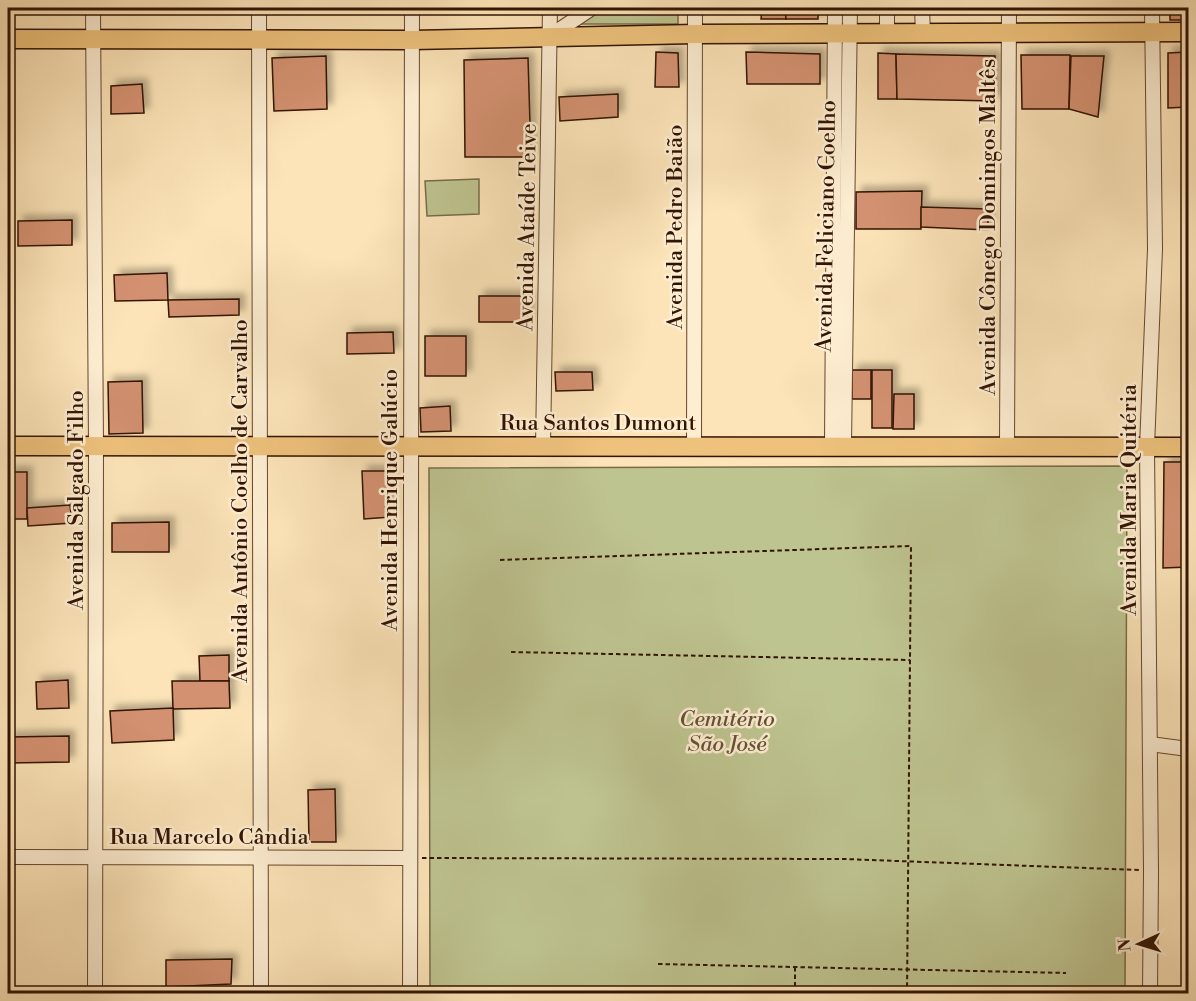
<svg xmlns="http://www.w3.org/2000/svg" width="1196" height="1001" font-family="'Libre Bodoni',serif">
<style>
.green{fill:#bec490;stroke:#786c49;stroke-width:1.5}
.building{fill:#d39171;stroke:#321302;stroke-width:1.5;filter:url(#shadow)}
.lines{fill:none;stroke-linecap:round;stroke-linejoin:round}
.minor-casing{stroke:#644730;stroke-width:16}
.major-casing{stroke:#321302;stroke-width:21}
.path{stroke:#321302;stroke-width:2;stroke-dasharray:4.5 3;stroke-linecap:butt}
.minor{stroke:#fdedd1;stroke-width:14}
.major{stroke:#eec27c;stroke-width:18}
.labels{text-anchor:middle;stroke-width:5;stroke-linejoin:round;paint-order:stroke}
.street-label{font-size:22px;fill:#321302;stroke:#fdedd1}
.park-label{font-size:22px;font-style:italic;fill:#635134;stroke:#fdedd1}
</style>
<defs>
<filter id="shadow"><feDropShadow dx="5.5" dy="-5.5" stdDeviation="3" flood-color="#0004"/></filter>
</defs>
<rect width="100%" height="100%" fill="#fce4b8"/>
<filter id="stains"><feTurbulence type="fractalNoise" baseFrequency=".00333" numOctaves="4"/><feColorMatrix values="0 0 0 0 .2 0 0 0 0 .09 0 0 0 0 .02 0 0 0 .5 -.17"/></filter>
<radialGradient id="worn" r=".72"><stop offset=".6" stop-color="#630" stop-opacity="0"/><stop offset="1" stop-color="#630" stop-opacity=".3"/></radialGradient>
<g class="green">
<path d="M604,8H678V24H576Z"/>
<path d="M479,179V214L427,216L425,181Z"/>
<path d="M1127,466L1125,993H430L429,468Z"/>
</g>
<g class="building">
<path d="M762,8H785L786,19H761Z"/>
<path d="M785,8H818V19H786Z"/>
<rect x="1170" y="8" width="18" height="12"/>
<path d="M656,52L678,53L679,87H655Z"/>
<path d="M746,52L820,54V84H747Z"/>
<path d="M1188,52V107L1168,108V53Z"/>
<path d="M878,53L896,54L897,99H878Z"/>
<path d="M896,54L995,56L996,101L897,99Z"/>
<path d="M1021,55H1070L1069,109H1022Z"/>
<path d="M326,56L327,109L274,111L272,58Z"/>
<path d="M1071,56H1104L1098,117L1069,109Z"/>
<path d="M528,58L531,157H465L464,60Z"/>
<path d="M142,84L144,113L111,114V86Z"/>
<path d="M618,94V117L560,121L559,97Z"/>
<path d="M922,191L921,229H856V192Z"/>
<path d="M921,207L988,209V230L921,227Z"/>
<path d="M72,220V245L18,246V221Z"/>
<path d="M167,273L168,300L115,301L114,275Z"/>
<rect x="479" y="296" width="49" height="26"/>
<path d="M239,299V315L169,317L168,300Z"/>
<path d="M393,332L394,353L347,354V333Z"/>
<rect x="425" y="336" width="41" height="40"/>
<rect x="852" y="370" width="19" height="29"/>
<rect x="872" y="370" width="20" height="58"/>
<path d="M555,372H592L593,390L556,391Z"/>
<path d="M142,381L143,433L109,434L108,382Z"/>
<path d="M894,394H914V429H893Z"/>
<path d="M450,406L451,431L421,432L420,408Z"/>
<path d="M1164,462H1188V567L1163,568Z"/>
<path d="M362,471H390L391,517L364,519Z"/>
<rect x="8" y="472" width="19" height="47"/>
<path d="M70,505L72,523L28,526L27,508Z"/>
<path d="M169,522V552H112V523Z"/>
<path d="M229,655V681H200L199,656Z"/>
<path d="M68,680L69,708L37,709L36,682Z"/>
<path d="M172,681H229L230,708L173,709Z"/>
<path d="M173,708L174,740L112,743L110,711Z"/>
<path d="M69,736V762L8,763V737Z"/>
<path d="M335,789L336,842H309L308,790Z"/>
<path d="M232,959L231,984L166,987V960Z"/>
</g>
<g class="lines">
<g class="minor-casing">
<g id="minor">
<path d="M93,8L96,447L95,994"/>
<path d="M259,8L261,994"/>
<path d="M922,8L923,34"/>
<path d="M887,34V8"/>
<path d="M550,36L592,8"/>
<path d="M832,445L835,8"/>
<path d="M844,445L850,8"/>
<path d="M694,446L695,8"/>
<path d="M543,447L550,8"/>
<path d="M1007,447L1009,8"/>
<path d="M1150,744L1188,749"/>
<path d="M8,857L410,858"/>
<path d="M410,994L412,8"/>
<path d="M1150,994L1151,871L1147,447L1155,249L1152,8"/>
</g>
</g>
<g class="major-casing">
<g id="major">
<path d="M8,39L412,40L695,34L1188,32"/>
<path d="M8,446L1188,447"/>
</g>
</g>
<g class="path">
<path d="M500,560L911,546L907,994"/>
<path d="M511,652L910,660"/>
<path d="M422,858L844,859L1139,870"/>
<path d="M658,964L1066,973"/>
<path d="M795,994V967"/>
</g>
<use href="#minor" class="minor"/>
<use href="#major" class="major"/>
</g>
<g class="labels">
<g class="street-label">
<text transform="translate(825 226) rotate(-89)" y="8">Avenida Feliciano Coelho</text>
<text transform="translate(526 227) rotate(-89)" y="8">Avenida Ataíde Teive</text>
<text transform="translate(674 227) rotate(-90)" y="8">Avenida Pedro Baião</text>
<text transform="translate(987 227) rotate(-90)" y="8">Avenida Cônego Domingos Maltês</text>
<text x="598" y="430">Rua Santos Dumont</text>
<text transform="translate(75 500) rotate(-90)" y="8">Avenida Salgado Filho</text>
<text transform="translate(389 500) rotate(-90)" y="8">Avenida Henrique Galúcio</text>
<text transform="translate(1128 500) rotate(-90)" y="8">Avenida Maria Quitéria</text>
<text transform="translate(239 501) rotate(-90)" y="8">Avenida Antônio Coelho de Carvalho</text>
<text x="209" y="844">Rua Marcelo Cândia</text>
</g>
<g class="park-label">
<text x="727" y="726">Cemitério<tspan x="727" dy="25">São José</tspan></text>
</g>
</g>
<rect width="1196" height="1001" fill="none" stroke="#fce4b8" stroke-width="30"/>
<rect x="9" y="9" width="1178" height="983" fill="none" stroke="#321302" stroke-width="3"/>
<rect x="15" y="15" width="1166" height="971" fill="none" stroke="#321302" stroke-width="1.5"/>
<g transform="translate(1139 944) rotate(266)" stroke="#fdedd1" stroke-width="4.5" paint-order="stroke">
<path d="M0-4.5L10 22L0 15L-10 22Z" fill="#321302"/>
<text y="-9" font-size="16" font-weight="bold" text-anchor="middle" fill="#321302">N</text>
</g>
<rect width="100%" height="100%" filter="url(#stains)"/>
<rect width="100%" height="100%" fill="url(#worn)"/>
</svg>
